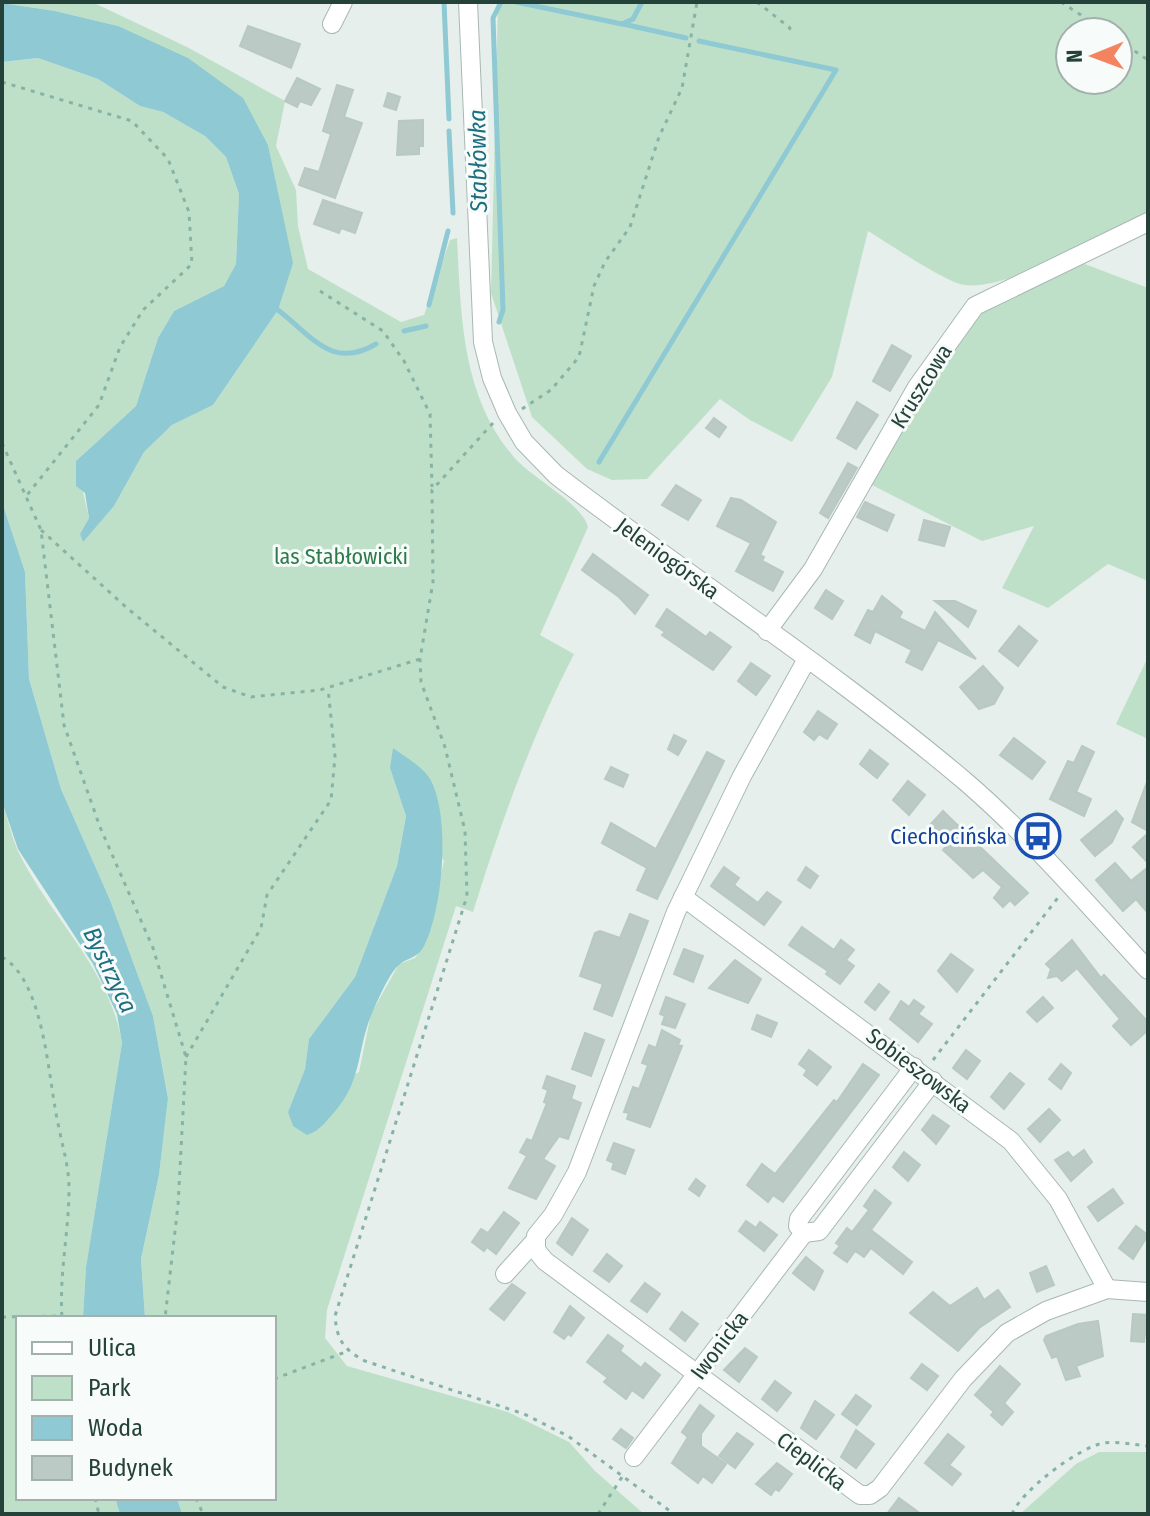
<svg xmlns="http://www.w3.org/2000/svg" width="1150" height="1516" font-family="'Fira Sans Condensed',sans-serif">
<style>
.green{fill:#bfe0c8;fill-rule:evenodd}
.water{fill:#8ec9d4}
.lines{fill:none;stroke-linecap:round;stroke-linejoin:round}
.stream{stroke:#8ec9d4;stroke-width:5}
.building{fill:#bbcac4;stroke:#b8c9c2;stroke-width:2}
.minor-casing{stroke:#a8b8b2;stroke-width:20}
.path{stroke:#86b3a5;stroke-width:3;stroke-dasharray:4 6;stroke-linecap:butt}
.minor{stroke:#fff;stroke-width:18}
.labels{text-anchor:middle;stroke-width:6;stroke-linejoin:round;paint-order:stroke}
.street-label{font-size:22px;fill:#24423a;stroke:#f7fbf9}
.park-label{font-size:22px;fill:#2d7a4b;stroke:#f7fbf9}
.transit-label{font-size:22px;fill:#164399;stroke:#f7fbf9;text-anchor:end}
.water-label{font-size:24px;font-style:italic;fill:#1c6f80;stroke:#f7fbf9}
</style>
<rect width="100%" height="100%" fill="#e6efeb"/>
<g class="green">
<path d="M92,2L187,47L285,101L276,146L296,190L298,226L308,269L401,322L424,315L450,240L457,238C461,314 461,395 513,456C531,478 582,503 588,527L540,635L574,654C531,737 501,823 473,912L456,906L327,1310L325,1338L347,1366L508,1412L569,1442L595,1471L644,1514H182L177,1498H274V1318H145L141,1259L159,1175L168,1097L153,1016L110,900L61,789L29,679L25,572L2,502V62L38,58L98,79L140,106L163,112L205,136L226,157L239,194L236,264L224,286L174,311L158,338L136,406L76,461L89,518L80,534L83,541L114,506L144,452L172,425L213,405L278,310L284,224L268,145L118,26L55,11L2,3ZM390,768L444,861L424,945L415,958L399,964L371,1014L359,1072L288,1112L305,1069L309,1039L355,977L397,866L406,816Z"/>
<path d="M498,2H1148V215C1107,235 1008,291 965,285C946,283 888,243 868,231L832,377L792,442L750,420L720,399L647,479L612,480L587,469L532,417L491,293ZM1070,32H1118V80H1070Z"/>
<path d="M1082,263L1148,288V581L1108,564L1048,608L1002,588L1034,526L982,541L868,483L978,312Z"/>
<path d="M1148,657V739L1116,724Z"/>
<path d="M2,802C7,817 11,834 17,849C49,917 109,966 122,1043L86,1267L83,1318H18V1498H115L120,1514H2Z"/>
<path d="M1099,1452H1148V1514H1020L1076,1464Z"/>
</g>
<g class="water">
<path d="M2,3L55,11L118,26L188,58L243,98L268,145L293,263L278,310L213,405L172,425L144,452L114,506L83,542L80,534L89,518L85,493L76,486V461L136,406L158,338L174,311L224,286L236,264L239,194L226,157L205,136L163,112L140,106L98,79L38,58L2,62Z"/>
<path d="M2,502L25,572L29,679L61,789L110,900L153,1016L168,1098L159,1175L141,1259L145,1318H83L86,1267L122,1043L117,1014L93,964L18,849L2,802Z"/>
<path d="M393,748C404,756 423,767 430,779C451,815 443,910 424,946C418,958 409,957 400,964C389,973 379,998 373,1011C355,1051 365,1080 330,1117C323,1125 318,1131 307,1135L293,1126L288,1112L305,1069L309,1039L355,977L397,866L406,816L390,768Z"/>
<path d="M115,1498H177L182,1514H120Z"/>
</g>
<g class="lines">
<g class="stream">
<path d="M444,2L449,119"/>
<path d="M516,2L622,24L633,19L642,2"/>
<path d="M623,24L686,38"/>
<path d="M449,131L453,213"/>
<path d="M429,305L448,231"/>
<path d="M278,310C313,337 332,370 376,344"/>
<path d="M499,322L503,310L493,18L501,2"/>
<path d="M404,331L426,326"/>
<path d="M599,462L836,70L699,41"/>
</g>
</g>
<g class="building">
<path d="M248,26L300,44L291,68L240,46Z"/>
<path d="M297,78L320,89L311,105L300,101L297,107L285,101Z"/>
<path d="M337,85L353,90L344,117L362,123L335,198L299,185L305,168L319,172L331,134L323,131Z"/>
<path d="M388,93L400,97L396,110L384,106Z"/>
<path d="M423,120V146H419V154L397,155L399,121Z"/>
<path d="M323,200L362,213L355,233L341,228L339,233L314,224Z"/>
<path d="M892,345L911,356L890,391L873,381Z"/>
<path d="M857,402L878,415L856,449L837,438Z"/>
<path d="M714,418L726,427L719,437L706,428Z"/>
<path d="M848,463L857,468L828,518L820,513Z"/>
<path d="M676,485L701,500L688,520L662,505Z"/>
<path d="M731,498L741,500L776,522L760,555L764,557L762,561L783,572L773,591L736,571L751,543L717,526Z"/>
<path d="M865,502L894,515L887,531L857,517Z"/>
<path d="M924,520L950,527L944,546L919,540Z"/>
<path d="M593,554L648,595L635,614L619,597L582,570Z"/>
<path d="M826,590L843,601L832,619L815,608Z"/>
<path d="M882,596L902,612L899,618L925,631L935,612L976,659L938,640L922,670L906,662L912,650L875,631L870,643L855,635L868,610L873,612Z"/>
<path d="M935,601H955L976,611L968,627Z"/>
<path d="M667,609L706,637L710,632L731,647L713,670L662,635L665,632L656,626Z"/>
<path d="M1019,626L1037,641L1018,666L999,651Z"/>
<path d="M751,663L770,676L756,695L738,681Z"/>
<path d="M983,666L1003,688L994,704L979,709L960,687Z"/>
<path d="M818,711L837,724L827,739L819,734L814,740L804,732Z"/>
<path d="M674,735L686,741L678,755L668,749Z"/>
<path d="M1014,738L1045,762L1032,779L1000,755Z"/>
<path d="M1082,746L1094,752L1076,792L1091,799L1084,816L1050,799L1068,761L1074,763Z"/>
<path d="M870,750L888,764L877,778L860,764Z"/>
<path d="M707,752L724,761L657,899L637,890L647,868L602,843L611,823L656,849Z"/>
<path d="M611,767L628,775L623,787L605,779Z"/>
<path d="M908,781L925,795L909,815L893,800Z"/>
<path d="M1147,782H1148V831L1132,822Z"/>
<path d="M943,811L1028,893L1015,905L1010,900L1003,907L994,898L1002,887L983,870L973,878L943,850L950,842L931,824Z"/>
<path d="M1116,811L1123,819L1112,842L1095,856L1081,840Z"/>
<path d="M1148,833V863L1133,847Z"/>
<path d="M1115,863L1131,881L1148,867V913L1136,899L1123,911L1096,880Z"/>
<path d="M724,867L739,878L734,885L758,903L767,892L781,902L764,925L711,886Z"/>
<path d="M806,867L818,876L810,888L798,880Z"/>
<path d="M630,914L648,921L612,1016L594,1009L603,984L580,976L595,933L600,931L620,938Z"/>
<path d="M802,927L834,950L841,940L854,950L846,960L854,966L840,984L826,974L828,971L789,945Z"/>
<path d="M1072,940L1101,978L1104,975L1148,1022V1030L1131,1045L1113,1026L1120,1019L1077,968L1062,981L1057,976L1048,978L1051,969L1046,964Z"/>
<path d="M684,949L703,956L693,982L674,974Z"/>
<path d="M951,954L973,970L957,992L938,971Z"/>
<path d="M735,960L761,979L748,1003L709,988Z"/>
<path d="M879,984L889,992L875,1010L865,1002Z"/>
<path d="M666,997L685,1004L675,1028L662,1024L665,1016L660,1014Z"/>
<path d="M1043,997L1053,1008L1037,1022L1027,1012Z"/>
<path d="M914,1000L924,1007L918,1014L932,1024L918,1042L890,1019L901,1001L909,1007Z"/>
<path d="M757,1015L777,1023L771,1037L752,1029Z"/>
<path d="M662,1030L680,1040L678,1045L682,1046L650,1127L627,1119L629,1113L624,1112L633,1087L639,1089L648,1065L642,1063L649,1045L656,1048Z"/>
<path d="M585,1033L604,1040L591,1076L572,1069Z"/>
<path d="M809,1050L831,1067L817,1085L804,1075L807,1070L799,1064Z"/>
<path d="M966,1050L980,1061L967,1079L953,1068Z"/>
<path d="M863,1064L879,1075L783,1202L773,1195L768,1202L747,1185L762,1164L775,1174L834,1100L837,1102Z"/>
<path d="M1061,1064L1071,1073L1061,1089L1049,1079Z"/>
<path d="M1010,1073L1024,1084L1004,1109L991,1097Z"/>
<path d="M547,1076L575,1086L571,1099L581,1103L568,1139L559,1136L543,1159L555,1166L536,1199L509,1188L527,1156L520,1152L527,1139L532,1141L547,1103L544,1102L548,1090L543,1088Z"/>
<path d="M1049,1109L1060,1120L1040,1142L1028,1129Z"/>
<path d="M933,1115L949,1126L936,1144L922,1130Z"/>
<path d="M614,1143L634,1150L625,1174L612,1169L614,1163L607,1160Z"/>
<path d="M1084,1150L1092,1162L1071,1181L1055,1160L1068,1152L1073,1158Z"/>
<path d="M904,1152L920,1165L908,1181L893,1167Z"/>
<path d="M696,1179L705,1186L699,1196L689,1189Z"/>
<path d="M1113,1189L1123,1203L1098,1221L1088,1207Z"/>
<path d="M875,1190L891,1203L871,1230L912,1262L903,1274L871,1248L864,1257L855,1251L847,1262L834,1253L840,1246L836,1243L847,1228L852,1232L869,1210L864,1206Z"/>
<path d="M504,1212L519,1223L496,1254L487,1247L484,1251L472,1242L481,1229L488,1233Z"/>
<path d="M572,1218L588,1230L572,1255L557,1243Z"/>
<path d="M746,1221L756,1228L760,1222L777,1235L764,1251L739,1231Z"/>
<path d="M1136,1226L1148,1235L1133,1259L1119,1248Z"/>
<path d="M607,1254L622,1266L609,1282L594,1271Z"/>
<path d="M806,1257L823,1271L814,1290L793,1273Z"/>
<path d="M1046,1266L1054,1285L1037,1292L1030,1273Z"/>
<path d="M645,1283L660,1294L647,1312L631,1301Z"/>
<path d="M512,1284L525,1293L504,1320L490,1309Z"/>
<path d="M977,1288L984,1300L998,1290L1010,1307L979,1328L958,1351L910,1313L933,1292L950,1306Z"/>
<path d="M570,1306L584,1318L571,1336L568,1334L564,1339L554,1332Z"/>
<path d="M682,1312L698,1324L685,1341L670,1329Z"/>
<path d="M1133,1314L1148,1315V1335L1145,1334L1144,1342L1131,1341Z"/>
<path d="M1098,1321L1103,1356L1076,1366L1080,1376L1066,1380L1057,1356L1052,1358L1044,1340L1046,1336L1078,1324Z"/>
<path d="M608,1335L623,1346L620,1351L641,1368L645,1363L660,1375L643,1398L632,1390L626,1399L604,1382L608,1378L587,1362Z"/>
<path d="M745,1348L757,1357L739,1382L724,1370Z"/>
<path d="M922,1364L938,1376L927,1390L911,1378Z"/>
<path d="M1000,1366L1020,1384L1004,1403L1013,1412L1002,1425L991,1415L994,1412L975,1395Z"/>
<path d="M775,1381L791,1393L777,1411L762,1399Z"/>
<path d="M856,1395L871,1406L857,1425L842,1414Z"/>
<path d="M815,1401L834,1415L816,1439L801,1428Z"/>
<path d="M700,1405L714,1416L701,1434V1446L726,1464L712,1483L703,1476L698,1483L672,1463L688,1437L682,1432Z"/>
<path d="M621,1429L633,1438L626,1448L613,1439Z"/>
<path d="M856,1430L874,1444L856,1468L841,1457Z"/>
<path d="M737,1433L753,1444L735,1468L719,1456Z"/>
<path d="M948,1434L964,1447L949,1465L961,1474L952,1485L925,1463Z"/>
<path d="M777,1463L792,1474L779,1491L775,1489L771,1495L756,1484Z"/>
<path d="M899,1498L921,1514H887Z"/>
</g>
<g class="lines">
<g class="minor-casing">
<g id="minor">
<path d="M468,2L483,342L492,378L507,413L524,442L556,475C692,579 836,672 966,782C1032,839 1089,906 1148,970"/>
<path d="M332,24L343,2"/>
<path d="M767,631L813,569L917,387L975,306L1148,222"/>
<path d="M807,659L742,776L676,912L577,1172L553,1215L536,1236V1250L545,1261L860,1495H870L880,1488L963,1379L1007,1333L1046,1311L1107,1289L1148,1292"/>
<path d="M683,897L1011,1141L1058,1199L1107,1289"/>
<path d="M804,1233L798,1226L799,1219L914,1067"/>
<path d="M804,1233L819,1231L933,1081"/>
<path d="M505,1274L534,1242"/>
<path d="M634,1457L804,1233"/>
</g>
</g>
<g class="path">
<path d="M757,2L790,28L788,32"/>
<path d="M1061,2L1107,32"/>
<path d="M1118,40L1148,60"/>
<path d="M2,82L132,121L168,159L189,212L192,264L143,310L120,347L99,405L27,495"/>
<path d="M320,291L383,331L404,361L430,414L432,487"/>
<path d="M522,409L551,390L579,357L594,286L605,262L630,227L659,137L682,88L697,2"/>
<path d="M493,423L432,490L433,582L420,659L421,682L445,747L465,831L467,896L335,1316C337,1340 343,1349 365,1361L524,1414L568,1436L674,1514"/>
<path d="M2,443L41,530L64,725L100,827L153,948L186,1057L178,1205L165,1318"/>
<path d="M41,530L127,608L223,687L251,697L320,690L420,659"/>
<path d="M2,957C46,982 48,1083 59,1128C63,1149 69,1167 69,1189C69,1232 59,1274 62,1318"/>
<path d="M186,1057L261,928L267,895L331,800L335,757L328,688"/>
<path d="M933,1060L1060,895"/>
<path d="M2,1317L62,1316"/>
<path d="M274,1379L348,1351"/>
<path d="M95,1498L99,1514"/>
<path d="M196,1498L203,1514"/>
<path d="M598,1514L624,1474"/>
<path d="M1012,1514C1021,1491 1079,1447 1104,1443C1117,1441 1135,1445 1148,1446"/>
</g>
<use href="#minor" class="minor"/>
</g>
<defs>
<g id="bus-ring" transform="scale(2.3)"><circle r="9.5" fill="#f7fbf9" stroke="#1a4fb4" stroke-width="1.5"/><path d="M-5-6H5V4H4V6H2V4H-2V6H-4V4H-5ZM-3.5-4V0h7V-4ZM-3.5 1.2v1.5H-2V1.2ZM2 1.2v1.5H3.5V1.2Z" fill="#1a4fb4"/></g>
</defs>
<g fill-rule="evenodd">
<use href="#bus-ring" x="1038" y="836"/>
</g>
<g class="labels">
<g class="street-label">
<text transform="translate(921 386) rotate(-58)" y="8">Kruszcowa</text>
<text transform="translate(668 558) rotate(36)" y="8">Jeleniogórska</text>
<text transform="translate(919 1070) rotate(37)" y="8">Sobieszowska</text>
<text transform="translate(719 1345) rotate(-53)" y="8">Iwonicka</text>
<text transform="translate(812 1461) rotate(37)" y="8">Cieplicka</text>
</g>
<g class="park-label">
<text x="341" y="564">las Stabłowicki</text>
</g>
<g class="transit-label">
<text x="1007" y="844">Ciechocińska</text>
</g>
<g class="water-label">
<text transform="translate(478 161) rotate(-91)" y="8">Stabłówka</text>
<text transform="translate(110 970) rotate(64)" y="8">Bystrzyca</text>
</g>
</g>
<rect width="1150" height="1516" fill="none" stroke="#24423a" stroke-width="8"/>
<rect x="16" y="1316" width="260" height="184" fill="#f7fbf9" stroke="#a3b1ad" stroke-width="2"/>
<rect x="32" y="1342" width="40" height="12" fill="#ffffff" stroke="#a3b1ad" stroke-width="2"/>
<text x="88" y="1356" font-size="24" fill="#24423a">Ulica</text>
<rect x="32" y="1376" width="40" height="24" fill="#bfe0c8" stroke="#a3b1ad" stroke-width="2"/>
<text x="88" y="1396" font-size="24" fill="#24423a">Park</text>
<rect x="32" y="1416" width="40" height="24" fill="#8ec9d4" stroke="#a3b1ad" stroke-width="2"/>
<text x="88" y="1436" font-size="24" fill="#24423a">Woda</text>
<rect x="32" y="1456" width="40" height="24" fill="#bbcac4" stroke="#a3b1ad" stroke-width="2"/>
<text x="88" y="1476" font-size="24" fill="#24423a">Budynek</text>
<g transform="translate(1094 56) rotate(269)"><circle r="38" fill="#f7fbf9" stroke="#a3b1ad" stroke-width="2"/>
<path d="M0-6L14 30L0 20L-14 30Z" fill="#f4845f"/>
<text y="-12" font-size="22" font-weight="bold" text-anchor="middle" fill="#24423a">N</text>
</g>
</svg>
